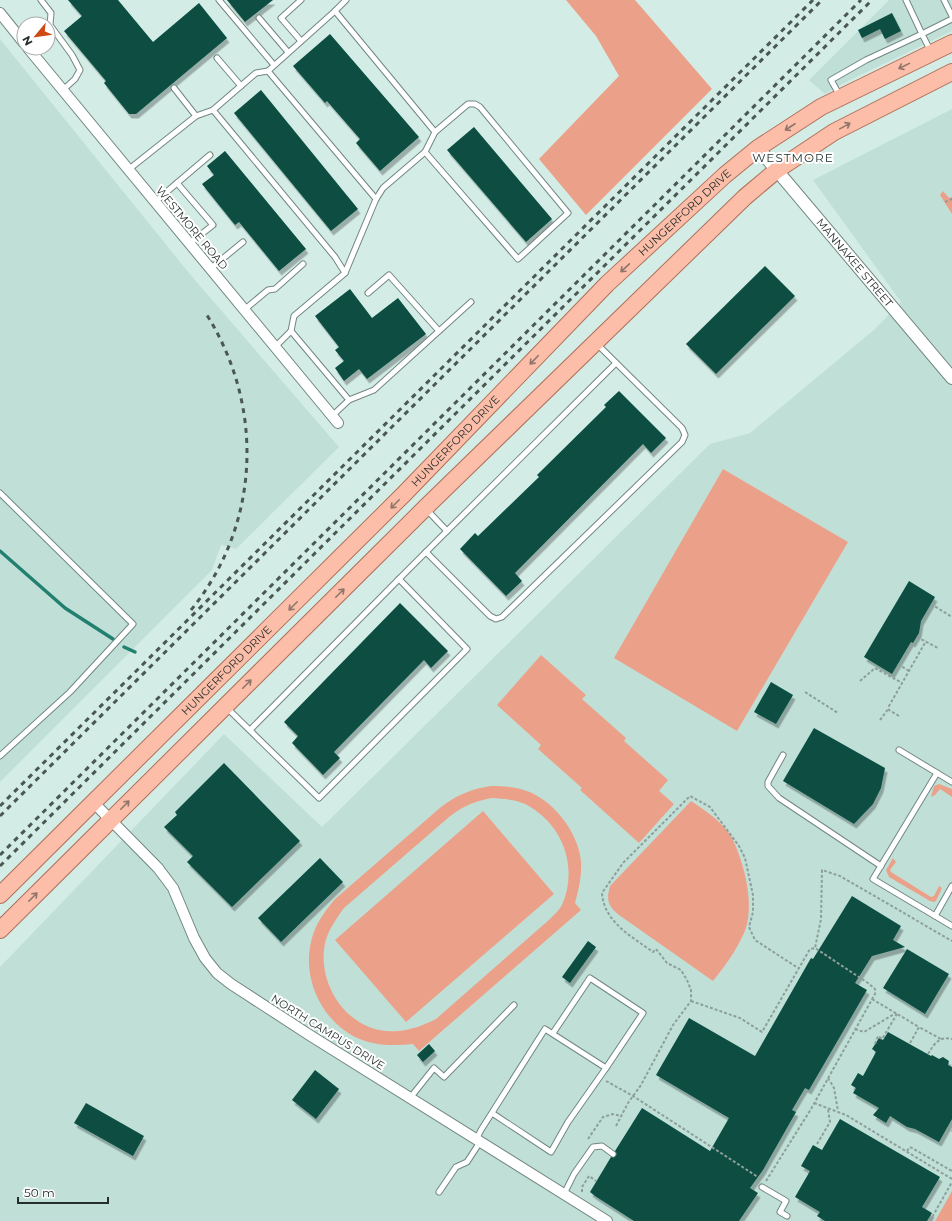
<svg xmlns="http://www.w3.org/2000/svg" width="952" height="1221" font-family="Montserrat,sans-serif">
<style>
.built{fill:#c0e0d7}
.green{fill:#eba189;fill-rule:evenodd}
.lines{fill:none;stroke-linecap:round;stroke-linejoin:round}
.stream{stroke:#228070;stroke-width:3.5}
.building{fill:#084e42;filter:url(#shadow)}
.service-casing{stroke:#728782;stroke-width:7}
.minor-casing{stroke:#728782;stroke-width:12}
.tertiary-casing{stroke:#728782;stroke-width:14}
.primary-casing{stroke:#af6f58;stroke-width:18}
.path{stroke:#8d9f9a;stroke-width:2;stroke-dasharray:3 2;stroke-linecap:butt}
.service{stroke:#fff;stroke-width:5}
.minor{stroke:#fff;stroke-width:10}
.tertiary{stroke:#fff;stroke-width:12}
.primary{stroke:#fcbea9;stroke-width:16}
.rail{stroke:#4a5753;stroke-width:3;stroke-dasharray:5 5;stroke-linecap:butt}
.oneway{stroke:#90766a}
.labels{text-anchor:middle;stroke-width:4;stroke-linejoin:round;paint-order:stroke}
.street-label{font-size:11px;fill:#252e2b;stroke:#fff}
.neighbourhood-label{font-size:12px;letter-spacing:1px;fill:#1c2f2b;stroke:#fff}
</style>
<defs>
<filter id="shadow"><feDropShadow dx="2.5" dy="4.5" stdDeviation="0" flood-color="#0004"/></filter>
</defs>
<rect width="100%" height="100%" fill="#d4ece6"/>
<g class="built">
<path d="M889,0H952V31L848,81L825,94L809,80Z"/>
<path d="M0,39L189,273L339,447L236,549L221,545L212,570L0,782Z"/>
<path d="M952,109V1221H0V967L224,734L322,827L710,444L750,433L875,329L901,302L813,180Z"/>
</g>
<g class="green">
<path d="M566,0H635L712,89L586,215L539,159L619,76L596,36Z"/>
<path d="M943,191L949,198L952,197V214L940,195Z"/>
<path d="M723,469L848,542L737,731L614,658Z"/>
<path d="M541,655L586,695L582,699L626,738L624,741L668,780L659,791L674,804L639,843L580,790L582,788L538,749L541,745L497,705Z"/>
<path d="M939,784L952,789V797L940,789L935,795L931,797L934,786Z"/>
<path d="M491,786C504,786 515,787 527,791C554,801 578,832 581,861C582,875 579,889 575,903L581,910L419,1051L413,1044C394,1046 373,1046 355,1037C320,1019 301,976 312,938C316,923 325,911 335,899L441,807C457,795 471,789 491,786ZM492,798C503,799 515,799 525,804C562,823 579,866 562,905C559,910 554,915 550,919L436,1019C423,1025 412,1030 398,1031C351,1036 316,986 325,943C328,930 337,918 344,908L449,817C463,806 475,801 492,798Z"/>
<path d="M691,801C706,811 723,822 732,838C744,862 756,907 744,933C736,951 725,966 713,981L619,915C608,906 606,900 610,886Z"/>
<path d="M483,811L554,894L406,1022L335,940Z"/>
<path d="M893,858L896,862L890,870L891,872L931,897L934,896L939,886L942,888L936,901L934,902L930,901L889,877L886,870Z"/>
<path d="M952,1191V1221H935Z"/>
</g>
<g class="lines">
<g class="stream">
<path d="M0,551L65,608L113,639"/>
<path d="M124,647L135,652"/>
</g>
</g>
<g class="building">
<path d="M68,0H118L153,42L199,3L227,38L136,114H129L104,83L106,81L64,31L82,16Z"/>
<path d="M227,0H273L245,22Z"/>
<path d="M892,13L901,31L885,39L880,29L862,38L858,30Z"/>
<path d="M330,34L419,137L380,171L356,143L360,139L327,101L325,103L293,66Z"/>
<path d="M261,90L358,209L331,231L234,113Z"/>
<path d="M474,127L552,219L526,242L447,150Z"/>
<path d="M225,151L306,249L279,271L239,222L235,225L202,184L214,175L207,166Z"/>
<path d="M765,266L795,296L716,374L686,344Z"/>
<path d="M350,289L372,318L398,298L426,334L367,379L359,369L344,381L335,368L344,361L335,350L339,347L315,316Z"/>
<path d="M619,391L666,438L651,453L643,444L515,573L522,581L506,596L460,549L475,533L478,536L539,477L537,475L606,407L604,405Z"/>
<path d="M909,581L935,597L921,621L919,633L913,643L911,642L892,674L864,657Z"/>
<path d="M400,603L448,651L431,668L424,660L334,752L340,758L323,775L292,743L298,736L284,722Z"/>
<path d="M771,682L793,695L776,724L754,712Z"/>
<path d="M814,728L885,768L881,788L873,804L854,824L783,781Z"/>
<path d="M224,763L300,841L232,907L187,862L193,856L164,827L177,815L175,812Z"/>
<path d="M320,858L343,882L281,942L258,918Z"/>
<path d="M852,896L901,926L893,940L905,947L872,956L855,983L867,990L809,1090L805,1088L792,1110L796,1112L763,1170L750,1188L758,1193L739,1221H634L595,1196L590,1192L611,1157L616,1156L615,1151L642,1108L710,1151L729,1118L656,1075L689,1018L755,1056L811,958L813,959Z"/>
<path d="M588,941L596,947L570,983L562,977Z"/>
<path d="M907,949L949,974L925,1014L883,988Z"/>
<path d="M888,1032L931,1056L932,1055L939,1059L943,1057L949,1061L948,1065L952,1067V1119L939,1142L915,1129L907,1127L890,1116L886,1123L873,1115L879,1108L853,1093L856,1088L851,1085L858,1073L863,1076L876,1052L872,1049L879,1038L883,1040Z"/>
<path d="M429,1044L435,1051L423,1062L417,1055Z"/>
<path d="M315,1070L339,1089L316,1119L292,1100Z"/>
<path d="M86,1103L144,1136L133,1156L74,1123Z"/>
<path d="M840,1119L940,1177L922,1207L932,1213L927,1221H825L817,1216L820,1212L795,1197L810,1171L801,1166L813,1145L822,1150Z"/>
</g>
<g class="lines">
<g class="service-casing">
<g id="service">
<path d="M41,0L51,13L50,25L72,55L80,70L75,79L63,90"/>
<path d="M219,0L274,65"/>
<path d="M944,0L952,16"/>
<path d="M335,11L346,0"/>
<path d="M259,18L288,52"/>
<path d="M301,41L281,18L301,0"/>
<path d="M931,52L922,34L952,19"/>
<path d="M217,58L241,86"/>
<path d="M268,71L376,199"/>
<path d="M174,88L196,116"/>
<path d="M840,96L831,80L866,60L922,34L906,0"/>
<path d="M213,110L335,257L345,273"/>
<path d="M425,152L435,132"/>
<path d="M128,170L196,116L213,110L256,73L268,71L335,11L435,132L468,104H475L480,107L568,213L518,259L425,152L383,188L376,199L345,273L294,316L291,331"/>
<path d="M177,183L210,155"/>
<path d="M155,202L177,183L213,225L190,243"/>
<path d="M210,269L243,242"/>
<path d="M368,293L389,275L439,331"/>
<path d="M244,310L268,290L275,289L303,264"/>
<path d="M275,347L291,331L349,400L332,416"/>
<path d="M349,400L374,390L471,302"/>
<path d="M0,493L133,624L70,692L0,756"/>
<path d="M447,531L616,363"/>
<path d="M426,552L490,616L496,619L502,617L682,442L685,435L682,428L597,344"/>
<path d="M399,579L447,531L427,510"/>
<path d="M227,708L319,798L467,649L399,579L250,730"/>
<path d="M899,750L952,782"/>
<path d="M783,755L768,782V786L779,798L881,866"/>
<path d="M937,773L873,879L952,926"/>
<path d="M935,916L952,886"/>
<path d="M553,1033L590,978L643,1013L606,1068"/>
<path d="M410,1098L434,1068L444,1077L514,1005"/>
<path d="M476,1140L481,1130L545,1029L606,1068L568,1122L551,1152L492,1113"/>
<path d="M762,1187L786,1201L780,1212L787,1216"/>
<path d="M439,1192L456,1167L467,1162L480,1142"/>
<path d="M564,1194L574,1174L593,1147L602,1146L613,1154"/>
</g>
</g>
<g class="minor-casing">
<g id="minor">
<path d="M0,13L24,43"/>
<path d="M28,48L338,423"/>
<path d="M94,803L158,868L173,888L194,938L205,958L217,973L231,984L311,1036L607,1221"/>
</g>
</g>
<g class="tertiary-casing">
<g id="tertiary">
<path id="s1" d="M758,148L952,378"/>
</g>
</g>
<g class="primary-casing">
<g id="primary">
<path id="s2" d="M0,895L404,494L607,284L725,175L758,148L821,107L952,43"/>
<path d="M0,930L425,508L745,197L777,170L834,132L952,72"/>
</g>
</g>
<g class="path">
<path d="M945,202L952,199"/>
<path d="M931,604L952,617"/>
<path d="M917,637L938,648"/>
<path d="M898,664L909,671"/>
<path d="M860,681L875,668L902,683"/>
<path d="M805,692L838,713"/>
<path d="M899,716L889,710V706L926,641"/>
<path d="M880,720L889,708"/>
<path d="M872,999L919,1027"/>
<path d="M691,1001L740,1018L762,1032L810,949L815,948"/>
<path d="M855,1029L864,1032L896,1013"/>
<path d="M910,1043L919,1027L941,1039"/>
<path d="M875,1044L878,1036L882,1039L897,1014"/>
<path d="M928,1054C934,1044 939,1036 952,1039"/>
<path d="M828,1078L834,1088L838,1111"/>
<path d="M606,1081L633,1096L761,1179"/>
<path d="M814,1103L846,1115L952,1179"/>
<path d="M616,1126L628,1103L641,1085L673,1025L691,1001V990L687,980L681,970L667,963L656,949L653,952C631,936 604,922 602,893L623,863L690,796L710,807L739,846L745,858L753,895V912L749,927L755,940L798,968"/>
<path d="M947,1128L952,1131"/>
<path d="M588,1139L603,1117L613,1114L621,1116"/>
<path d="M817,1144L830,1122L828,1109"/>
<path d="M907,1151L910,1147L952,1171"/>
<path d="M766,1181L811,1109L875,994V989L868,983L815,948L821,919L822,870L840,876L952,941"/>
<path d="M582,1192V1187L589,1176L596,1181"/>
<path d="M930,1221L952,1182"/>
</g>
<use href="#service" class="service"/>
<use href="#minor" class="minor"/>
<use href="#tertiary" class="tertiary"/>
<use href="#primary" class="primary"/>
<g class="rail">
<path d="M191,610C261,524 265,405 205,312"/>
<path d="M0,806L813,0"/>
<path d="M0,816L822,0"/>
<path d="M0,855L861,0"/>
<path d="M0,866L872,0"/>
</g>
</g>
<defs><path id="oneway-shaft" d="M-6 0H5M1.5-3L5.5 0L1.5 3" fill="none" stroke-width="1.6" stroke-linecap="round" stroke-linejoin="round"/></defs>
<g class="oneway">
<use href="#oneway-shaft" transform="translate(904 66) rotate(154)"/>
<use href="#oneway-shaft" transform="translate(845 126) rotate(-29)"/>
<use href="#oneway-shaft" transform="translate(790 127) rotate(147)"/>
<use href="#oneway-shaft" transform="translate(625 268) rotate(137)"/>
<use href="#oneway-shaft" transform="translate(534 360) rotate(134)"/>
<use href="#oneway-shaft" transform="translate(395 504) rotate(135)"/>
<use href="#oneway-shaft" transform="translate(340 593) rotate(-45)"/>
<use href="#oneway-shaft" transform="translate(293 606) rotate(135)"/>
<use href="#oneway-shaft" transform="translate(247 684) rotate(-45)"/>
<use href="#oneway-shaft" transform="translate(125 805) rotate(-45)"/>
<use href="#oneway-shaft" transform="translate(33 897) rotate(-45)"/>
</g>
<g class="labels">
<g class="street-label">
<text dy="4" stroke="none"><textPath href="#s2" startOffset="967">HUNGERFORD DRIVE</textPath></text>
<text transform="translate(192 228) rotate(50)" y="4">WESTMORE ROAD</text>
<text dy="4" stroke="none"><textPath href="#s1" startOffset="150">MANNAKEE STREET</textPath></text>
<text dy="4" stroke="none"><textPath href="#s2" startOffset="643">HUNGERFORD DRIVE</textPath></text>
<text dy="4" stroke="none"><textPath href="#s2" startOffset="319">HUNGERFORD DRIVE</textPath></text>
<text transform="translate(328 1032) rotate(32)" y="4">NORTH CAMPUS DRIVE</text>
</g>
<g class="neighbourhood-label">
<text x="793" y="162">WESTMORE</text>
</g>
</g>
<g transform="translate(36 36) rotate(241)"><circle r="19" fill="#ffffff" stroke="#a8abaa"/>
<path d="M0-3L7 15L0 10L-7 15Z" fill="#cf4912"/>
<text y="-6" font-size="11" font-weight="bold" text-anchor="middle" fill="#252e2b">N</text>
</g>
<path d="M18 1197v6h90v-6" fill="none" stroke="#252e2b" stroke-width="2"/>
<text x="24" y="1197" font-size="12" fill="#252e2b" stroke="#ffffff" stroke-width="3" paint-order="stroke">50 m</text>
</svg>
